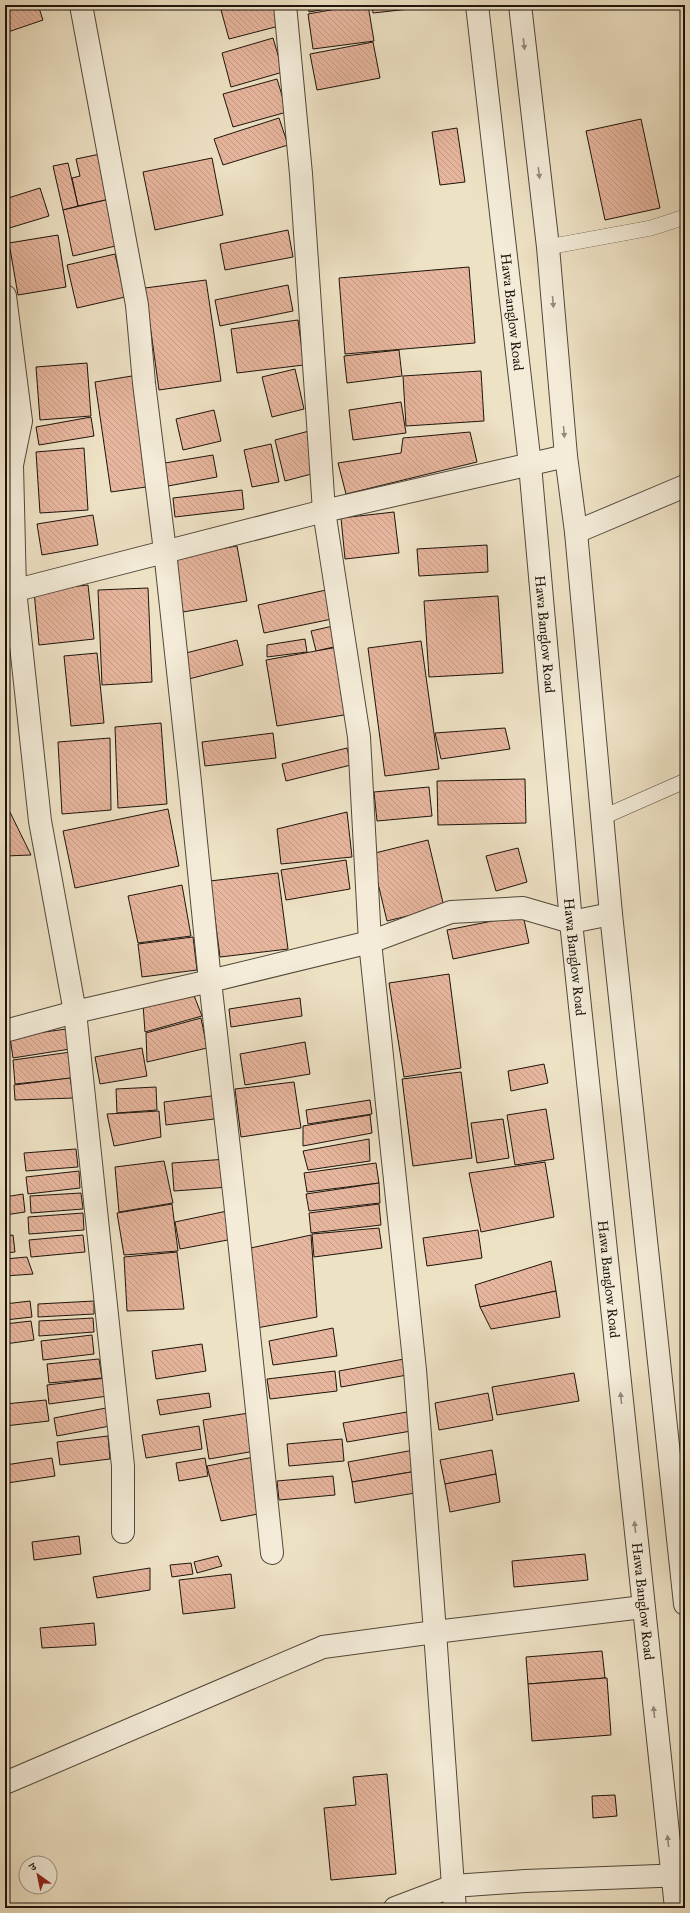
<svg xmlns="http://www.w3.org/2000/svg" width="690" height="1913" font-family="'IM FELL Great Primer','Noto Serif Devanagari',serif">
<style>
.building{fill:url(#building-back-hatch);stroke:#1d140c}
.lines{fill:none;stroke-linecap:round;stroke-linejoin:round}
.service-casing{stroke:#51483a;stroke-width:16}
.minor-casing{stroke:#51483a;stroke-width:24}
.tertiary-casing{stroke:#51483a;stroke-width:24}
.service{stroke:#f4ecd9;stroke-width:15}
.minor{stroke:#f4ecd9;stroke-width:22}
.tertiary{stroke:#f4ecd9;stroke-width:22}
.oneway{fill:#938b7d}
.labels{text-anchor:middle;stroke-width:3.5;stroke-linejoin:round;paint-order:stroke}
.street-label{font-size:14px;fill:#1d140c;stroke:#f4ecd9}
</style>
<defs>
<pattern id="building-back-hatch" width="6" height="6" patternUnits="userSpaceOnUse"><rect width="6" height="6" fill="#e7b69e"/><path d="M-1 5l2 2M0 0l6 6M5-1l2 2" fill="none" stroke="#c69c87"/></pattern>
</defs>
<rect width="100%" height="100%" fill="#eee2c5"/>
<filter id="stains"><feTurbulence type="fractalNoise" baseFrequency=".005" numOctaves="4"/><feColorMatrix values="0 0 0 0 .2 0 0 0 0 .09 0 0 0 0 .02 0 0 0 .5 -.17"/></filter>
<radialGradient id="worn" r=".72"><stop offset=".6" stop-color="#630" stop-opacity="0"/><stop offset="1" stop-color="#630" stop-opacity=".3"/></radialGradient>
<g class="building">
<path d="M5,5H38L43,20L5,33Z"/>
<path d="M240,5H278L283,25L229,39L221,10Z"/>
<path d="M308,5H350L309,12Z"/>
<path d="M359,5H368L374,41L313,49L308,14Z"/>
<path d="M372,5H437V6L373,13Z"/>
<path d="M273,38L283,72L231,87L222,53Z"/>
<path d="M373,42L380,78L317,90L310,54Z"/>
<path d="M277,79L287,112L233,127L223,94Z"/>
<path d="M279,118L288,145L223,165L214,139Z"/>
<path d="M641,119L660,208L605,220L586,131Z"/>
<path d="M457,128L465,182L440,185L432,132Z"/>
<path d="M105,153L115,198L78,206L72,178L80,176L76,159Z"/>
<path d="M212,158L223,215L155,230L143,172Z"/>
<path d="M68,163L78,206L63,210L53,166Z"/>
<path d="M40,188L49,216L6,229L5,199Z"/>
<path d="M114,198L124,244L73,256L63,210Z"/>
<path d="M288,230L293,257L225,270L220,244Z"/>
<path d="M58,235L66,287L18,295L9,243Z"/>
<path d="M115,254L125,297L77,308L67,265Z"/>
<path d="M469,267L475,343L345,354L339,278Z"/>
<path d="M206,280L221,381L159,390L145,288Z"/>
<path d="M288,285L293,311L220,326L215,300Z"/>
<path d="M298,320L304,365L237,373L231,329Z"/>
<path d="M399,350L402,376L347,383L344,356Z"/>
<path d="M87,363L91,416L40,420L36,367Z"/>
<path d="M295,369L304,409L272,417L262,377Z"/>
<path d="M481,371L484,421L406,426L403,376Z"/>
<path d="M138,375L153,486L111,492L95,382Z"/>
<path d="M401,402L406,433L353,440L349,410Z"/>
<path d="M214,410L221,441L183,450L176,419Z"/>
<path d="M91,417L94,436L39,445L36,427Z"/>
<path d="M309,431L319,472L285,481L275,440Z"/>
<path d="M470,432L477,462L346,494L338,463L401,453L403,438Z"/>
<path d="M271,444L279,482L252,487L244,450Z"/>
<path d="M84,448L88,510L40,513L36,452Z"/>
<path d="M213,455L217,477L168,486L165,463Z"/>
<path d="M242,490L244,509L175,517L173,498Z"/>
<path d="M394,512L399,553L345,559L341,518Z"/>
<path d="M93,515L98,545L42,555L37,524Z"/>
<path d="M487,545L488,572L419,576L417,549Z"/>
<path d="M237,546L247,601L183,612L174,557Z"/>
<path d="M88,585L94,639L39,645L34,591Z"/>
<path d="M148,588L152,682L102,685L98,590Z"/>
<path d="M326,590L332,619L264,633L258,605Z"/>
<path d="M498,596L503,673L429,677L424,601Z"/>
<path d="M333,626L338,646L316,651L311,631Z"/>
<path d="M305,639L307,652L267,657V645Z"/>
<path d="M237,640L243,665L185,680L178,655Z"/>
<path d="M421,641L439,769L385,776L368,648Z"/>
<path d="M338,647L350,714L277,726L266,660Z"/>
<path d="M97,653L104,723L71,726L64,656Z"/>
<path d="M161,723L167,804L118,808L115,727Z"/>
<path d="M505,728L510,749L441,759L435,733Z"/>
<path d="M273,733L276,758L205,766L202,742Z"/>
<path d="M110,738L111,810L62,814L58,742Z"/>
<path d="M347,748L351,765L286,781L282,764Z"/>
<path d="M525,779L526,823L438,825L437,781Z"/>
<path d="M429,787L432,816L377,821L374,792Z"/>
<path d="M5,802L31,855L5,856Z"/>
<path d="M168,809L179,866L75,888L63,831Z"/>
<path d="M347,812L352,857L281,864L277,829Z"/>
<path d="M428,840L444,907L387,921L371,854Z"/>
<path d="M518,848L527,882L496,891L486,856Z"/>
<path d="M346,860L350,889L286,900L281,870Z"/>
<path d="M278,873L288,949L220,957L210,881Z"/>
<path d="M182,885L191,936L138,943L128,896Z"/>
<path d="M523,915L529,943L453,959L447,930Z"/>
<path d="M193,937L197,970L142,977L138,944Z"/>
<path d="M449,974L461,1068L404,1077L389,983Z"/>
<path d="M193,993L202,1016L145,1032L143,1004Z"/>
<path d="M300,998L302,1016L231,1027L229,1009Z"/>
<path d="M201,1018L207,1048L147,1062L146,1033Z"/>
<path d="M66,1029L70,1049L13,1058L10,1037Z"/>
<path d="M305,1042L310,1074L245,1085L240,1054Z"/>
<path d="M142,1048L147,1076L100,1084L95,1057Z"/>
<path d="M71,1052L73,1078L15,1084L13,1060Z"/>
<path d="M544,1064L548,1083L511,1091L508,1071Z"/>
<path d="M461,1072L472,1158L413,1166L402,1079Z"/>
<path d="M70,1078L74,1098L15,1100L14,1085Z"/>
<path d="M294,1082L301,1128L241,1137L235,1089Z"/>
<path d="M156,1087L157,1110L117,1113L116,1089Z"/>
<path d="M219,1095L222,1118L166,1125L164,1102Z"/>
<path d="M370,1100L372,1114L308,1124L306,1110Z"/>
<path d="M546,1109L554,1159L515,1165L507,1115Z"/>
<path d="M159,1111L161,1137L114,1146L107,1114Z"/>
<path d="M370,1115L372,1133L303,1146V1126Z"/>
<path d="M503,1119L509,1158L477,1163L471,1123Z"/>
<path d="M369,1139L370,1161L308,1170L303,1151Z"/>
<path d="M76,1149L78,1167L26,1171L24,1153Z"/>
<path d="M227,1159L229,1187L174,1191L172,1163Z"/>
<path d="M164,1161L173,1203L119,1212L115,1167Z"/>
<path d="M545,1162L554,1217L481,1232L469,1173Z"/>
<path d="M376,1163L379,1183L307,1192L304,1173Z"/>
<path d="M79,1171L80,1188L28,1194L26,1177Z"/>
<path d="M379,1183L380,1203L309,1211L306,1194Z"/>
<path d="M81,1193L83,1209L31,1213L30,1196Z"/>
<path d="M23,1194L25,1212L5,1215V1197Z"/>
<path d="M172,1204L178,1251L124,1255L117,1213Z"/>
<path d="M379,1204L381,1225L311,1233L309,1213Z"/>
<path d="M227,1211L233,1239L180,1249L175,1222Z"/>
<path d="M83,1213L84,1230L29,1234L28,1217Z"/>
<path d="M379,1228L382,1248L314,1257L312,1234Z"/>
<path d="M478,1230L482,1258L427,1266L423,1238Z"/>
<path d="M13,1235L15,1252L5,1253V1236Z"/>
<path d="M83,1235L85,1252L31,1257L29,1240Z"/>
<path d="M311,1235L317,1317L251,1329L246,1249Z"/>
<path d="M177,1252L184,1309L127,1311L124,1257Z"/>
<path d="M27,1257L33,1274L5,1276V1259Z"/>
<path d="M551,1261L556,1291L480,1307L475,1285Z"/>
<path d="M556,1291L560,1317L491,1329L480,1307Z"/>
<path d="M30,1301L32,1317L5,1320V1304Z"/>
<path d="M94,1301V1314L38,1317V1304Z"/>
<path d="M93,1318L94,1332L39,1336V1321Z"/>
<path d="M31,1321L34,1340L5,1344V1324Z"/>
<path d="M333,1328L337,1356L273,1365L269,1341Z"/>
<path d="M92,1335L94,1354L43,1360L41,1341Z"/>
<path d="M202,1344L206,1371L156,1379L152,1351Z"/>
<path d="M99,1359L102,1378L49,1383L47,1364Z"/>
<path d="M404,1359L407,1375L341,1387L339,1371Z"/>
<path d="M335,1371L337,1391L270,1399L267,1379Z"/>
<path d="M574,1373L579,1401L497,1415L492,1387Z"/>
<path d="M106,1378L108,1396L49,1404L47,1385Z"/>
<path d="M209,1393L211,1407L160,1415L157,1400Z"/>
<path d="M488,1393L493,1420L439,1430L435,1403Z"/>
<path d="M46,1400L49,1421L5,1426V1404Z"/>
<path d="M106,1408L110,1426L57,1436L54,1418Z"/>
<path d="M413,1411L417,1430L347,1442L343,1423Z"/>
<path d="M249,1413L255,1451L209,1459L203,1420Z"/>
<path d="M199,1426L202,1449L146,1458L142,1435Z"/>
<path d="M108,1436L110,1459L60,1465L57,1442Z"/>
<path d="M342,1439L344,1461L289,1466L287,1444Z"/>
<path d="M414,1450L417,1471L352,1482L348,1462Z"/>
<path d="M492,1450L496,1474L445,1484L440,1460Z"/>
<path d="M254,1457L258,1514L221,1521L207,1466Z"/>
<path d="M52,1458L55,1476L7,1483L5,1465Z"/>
<path d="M205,1458L208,1476L179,1481L176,1463Z"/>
<path d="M417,1471L421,1492L355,1503L352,1482Z"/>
<path d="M496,1474L500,1502L450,1512L445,1484Z"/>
<path d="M333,1476L335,1495L279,1500L277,1481Z"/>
<path d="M79,1536L81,1554L34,1560L32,1542Z"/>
<path d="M585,1554L588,1580L514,1587L512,1561Z"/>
<path d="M218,1556L222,1566L197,1573L194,1562Z"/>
<path d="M191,1563L193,1574L172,1577L170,1565Z"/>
<path d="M150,1568V1590L97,1598L93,1577Z"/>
<path d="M231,1574L235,1608L183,1614L179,1580Z"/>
<path d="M94,1623L96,1645L42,1648L40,1628Z"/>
<path d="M602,1651L605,1678L528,1684L526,1657Z"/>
<path d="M605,1678H607L611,1735L532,1741L528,1684Z"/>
<path d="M387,1774L396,1874L331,1880L324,1808L356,1805L353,1777Z"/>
<path d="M615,1795L617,1816L593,1818L592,1796Z"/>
</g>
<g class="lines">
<g class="service-casing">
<g id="service">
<path d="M548,247L651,228L685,217"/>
<path d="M601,818L685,781"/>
</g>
</g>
<g class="minor-casing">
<g id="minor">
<path d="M81,5L137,305L144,383L165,551L190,782L210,981L235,1201L272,1553"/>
<path d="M285,5L301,174L324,511L359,737L370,942L415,1370L435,1632L643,1607"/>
<path d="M5,296L21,421L12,465L15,590L40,821L75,1012L123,1466V1532"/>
<path d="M576,532L685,486"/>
<path d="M5,593L324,511L566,456"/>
<path d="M5,1031L75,1012L210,981L370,942L451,912L523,908L571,922L611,914"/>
<path d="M5,1783L323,1647L435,1632L453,1886L525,1881L685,1875"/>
<path d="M395,1908L453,1886L455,1908"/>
</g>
</g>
<g class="tertiary-casing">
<g id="tertiary">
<path id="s1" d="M477,5L530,465L571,922L676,1908"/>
<path d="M520,5L548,247L566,456L576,532L611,914L685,1604"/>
</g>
</g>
<use href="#service" class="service"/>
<use href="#minor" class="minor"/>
<use href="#tertiary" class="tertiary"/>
</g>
<defs><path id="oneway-solid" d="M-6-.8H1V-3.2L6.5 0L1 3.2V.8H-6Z"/></defs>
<g class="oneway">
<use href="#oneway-solid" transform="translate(524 44) rotate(83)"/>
<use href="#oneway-solid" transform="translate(539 173) rotate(83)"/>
<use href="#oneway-solid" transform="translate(553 302) rotate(85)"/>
<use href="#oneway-solid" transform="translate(564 432) rotate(85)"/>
<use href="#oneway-solid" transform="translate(621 1398) rotate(-96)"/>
<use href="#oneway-solid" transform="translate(635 1527) rotate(-96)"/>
<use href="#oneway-solid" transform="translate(654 1712) rotate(-96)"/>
<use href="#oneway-solid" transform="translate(668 1841) rotate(-96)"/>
</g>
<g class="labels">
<g class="street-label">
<text dy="5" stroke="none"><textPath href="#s1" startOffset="309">Hawa Banglow Road</textPath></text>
<text dy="5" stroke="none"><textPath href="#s1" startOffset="633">Hawa Banglow Road</textPath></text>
<text dy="5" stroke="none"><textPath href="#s1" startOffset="957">Hawa Banglow Road</textPath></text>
<text dy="5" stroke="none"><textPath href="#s1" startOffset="1281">Hawa Banglow Road</textPath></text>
<text dy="5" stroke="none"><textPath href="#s1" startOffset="1605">Hawa Banglow Road</textPath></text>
</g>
</g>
<rect width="690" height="1913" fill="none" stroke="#eee2c5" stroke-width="20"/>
<rect x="6" y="6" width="678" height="1901" fill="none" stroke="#1d140c" stroke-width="2"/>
<rect x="10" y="10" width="670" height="1893" fill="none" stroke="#1d140c"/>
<g transform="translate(38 1875) rotate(327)"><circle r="19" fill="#f4ecd9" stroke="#9e9687"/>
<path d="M0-3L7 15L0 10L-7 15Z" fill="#8f2418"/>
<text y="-6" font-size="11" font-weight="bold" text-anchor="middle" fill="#1d140c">उ</text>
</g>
<rect width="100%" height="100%" filter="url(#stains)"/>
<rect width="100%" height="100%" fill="url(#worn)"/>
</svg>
